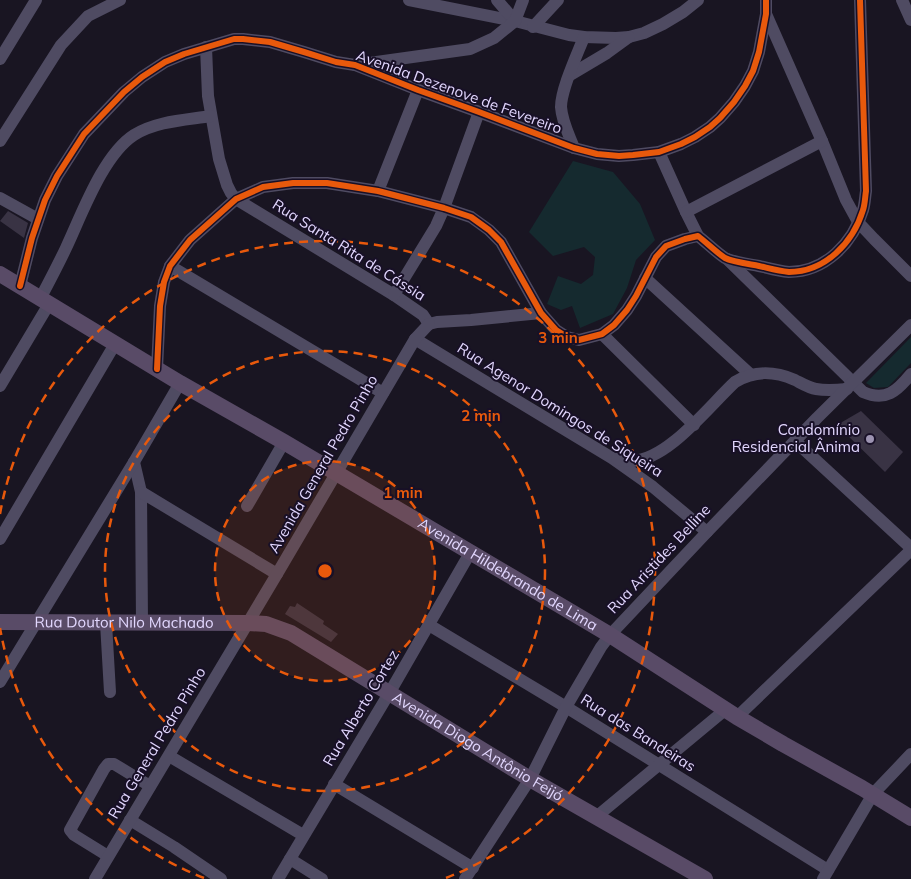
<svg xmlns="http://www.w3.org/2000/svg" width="911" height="879" font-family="Mulish,sans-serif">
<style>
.green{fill:#152a2f}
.building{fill:#393344}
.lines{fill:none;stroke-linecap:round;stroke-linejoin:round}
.minor{stroke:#4f4b62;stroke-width:12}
.major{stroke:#594b67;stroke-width:16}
.cycleway-casing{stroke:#181027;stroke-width:9}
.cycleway{stroke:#e8590c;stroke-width:6}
.ring{fill:none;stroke:#e8590c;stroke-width:2.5;stroke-dasharray:9 6}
.poi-dot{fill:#9c93b1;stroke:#181027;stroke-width:2}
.labels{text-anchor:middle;stroke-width:4;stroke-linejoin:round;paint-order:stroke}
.street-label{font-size:15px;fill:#e2d7fe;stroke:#181027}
.poi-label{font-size:15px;fill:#e2d7fe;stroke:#181027;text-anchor:end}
.centre{fill:#e8590c;stroke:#181027;stroke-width:2.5}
.ring-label{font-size:15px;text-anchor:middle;font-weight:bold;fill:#e8590c;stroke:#181027;stroke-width:4;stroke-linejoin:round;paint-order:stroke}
</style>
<rect width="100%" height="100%" fill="#191522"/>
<g class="green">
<path d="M573,161L613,172L640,204L655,240L636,260L627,288L613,314L580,328L572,306L561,310L547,304L558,276L581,284L593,275L595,257L584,247L553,256L529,232Z"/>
<path d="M911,337V363L888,387L874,388L866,383Z"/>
</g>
<g class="building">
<path d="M8,211L28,223L24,238L0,221Z"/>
<path d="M861,411L903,452L885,472L837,425Z"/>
<path d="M297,603L324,621L323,624L338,634L331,642L285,614L290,606L295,607Z"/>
</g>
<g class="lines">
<g class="minor">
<path d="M409,0L515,21L569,35L584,37L616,38L629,37L644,33L663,24L683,12L698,0"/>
<path d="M497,0L515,21"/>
<path d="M902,0L911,20"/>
<path d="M766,14L822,141L846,200L858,222L874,239L911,276"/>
<path d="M533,27L558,0"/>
<path d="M206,47L208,96L219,159L227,185L231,193L236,199L394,295L423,315L429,324"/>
<path d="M0,59L36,0"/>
<path d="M355,65L470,49L494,38L515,21L523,0"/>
<path d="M570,75L607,53L629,37"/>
<path d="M0,141L61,45L88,16L120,0"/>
<path d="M574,148C569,135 562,122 561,107C561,89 577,55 584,37"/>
<path d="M659,152L686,212L698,236"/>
<path d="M378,191L418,90"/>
<path d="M0,198L38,219"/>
<path d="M686,212L822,141"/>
<path d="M727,259L863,392C886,402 897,391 911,374"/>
<path d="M170,266L383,393"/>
<path d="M645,278L751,375"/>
<path d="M20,286L32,238L45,200L57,176L84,134L124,92L142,77L165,62L184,54L234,39H243L270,42L304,52L336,62L355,65L418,90L479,112L574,148L597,154L619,156L633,155L659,152L681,144L695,137L710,127L720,118L734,102L745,86L753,71L759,52L766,14V0"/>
<path d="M394,295L436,226L444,208L479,112"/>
<path d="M40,299C49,282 58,265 66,248C82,214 103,155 134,135C156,121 186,120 211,116"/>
<path d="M429,324L437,322L471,320L541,313"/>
<path d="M602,334L694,425"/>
<path d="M415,339L612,458L653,487L707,532"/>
<path d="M157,369L160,306L164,282L170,266L190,240L236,199L263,187L293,183H327L378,191L444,208L471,217L489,230L501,242L541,313L556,330L567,337L579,340L602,334L614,325L627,310L636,296L656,257L666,246L685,239L698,236C707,243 716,252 725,258C733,262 749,264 759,266C768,268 778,271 789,272C825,272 853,243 863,210C865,204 865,197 866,191L860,0"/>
<path d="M0,386L49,304"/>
<path d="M795,441L911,548"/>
<path d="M617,459C622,460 627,461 632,461C668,460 709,406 735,382C755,370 774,371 795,380C801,383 809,388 816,389C827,391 837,390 847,389"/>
<path d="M134,462L141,492L142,623"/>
<path d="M141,492L277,574"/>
<path d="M247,506L284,442"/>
<path d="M0,539L115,344"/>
<path d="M106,623L110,692"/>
<path d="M429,625L566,707L828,870"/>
<path d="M0,682L134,462L180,383"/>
<path d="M737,717L911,550"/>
<path d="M169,756L303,835"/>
<path d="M334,784L473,868"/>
<path d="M596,817L725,710"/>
<path d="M130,820L174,847L221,879"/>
<path d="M108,856L74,835L70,830L104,769L108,764H114L150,786"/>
<path d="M290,859L322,879"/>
<path d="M95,879L277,574L415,339L429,324"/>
<path d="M278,879L394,685L470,553"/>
<path d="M465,879L530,779L566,707L601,647L610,635L707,532L817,418L911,325"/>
<path d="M823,879L873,794L911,754"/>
</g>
<g class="major">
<path id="s1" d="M0,274L180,383L284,442L610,635L737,717L783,744L862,788L911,818"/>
<path id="s2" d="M0,622L248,623L266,624L291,633L530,779L705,879"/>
</g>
<g class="cycleway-casing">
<g id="cycleway">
<path d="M20,286L32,238L45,200L57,176L84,134L124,92L142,77L165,62L184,54L234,39H243L270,42L304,52L336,62L355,65L418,90L479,112L574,148L597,154L619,156L633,155L659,152L681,144L695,137L710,127L720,118L734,102L745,86L753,71L759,52L766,14V0"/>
<path d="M157,369L160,306L164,282L170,266L190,240L236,199L263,187L293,183H327L378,191L444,208L471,217L489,230L501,242L541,313L556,330L567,337L579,340L602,334L614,325L627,310L636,296L656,257L666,246L685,239L698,236C707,243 716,252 725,258C733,262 749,264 759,266C768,268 778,271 789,272C825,272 853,243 863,210C865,204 865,197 866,191L860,0"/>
</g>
</g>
<use href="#cycleway" class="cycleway"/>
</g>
<circle cx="325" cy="571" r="110" fill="#e8590c" fill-opacity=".12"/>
<g class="ring">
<circle cx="325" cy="571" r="110"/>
<circle cx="325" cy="571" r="220"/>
<path d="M204 878A330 330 0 0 1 0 628M0 514A330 330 0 1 1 446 878"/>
</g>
<circle class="poi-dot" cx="870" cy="439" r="5"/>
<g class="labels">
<g class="street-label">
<text transform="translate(459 92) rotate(20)" y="5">Avenida Dezenove de Fevereiro</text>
<text transform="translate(349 250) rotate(32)" y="5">Rua Santa Rita de Cássia</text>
<text transform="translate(560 410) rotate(32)" y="5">Rua Agenor Domingos de Siqueira</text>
<text transform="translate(323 464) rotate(-60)" y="5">Avenida General Pedro Pinho</text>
<text transform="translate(659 559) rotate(-47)" y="5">Rua Aristides Belline</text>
<text dy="5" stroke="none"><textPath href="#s1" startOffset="590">Avenida Hildebrando de Lima</textPath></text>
<text dy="5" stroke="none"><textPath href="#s2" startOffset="124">Rua Doutor Nilo Machado</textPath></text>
<text transform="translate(361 708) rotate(-59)" y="5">Rua Alberto Cortez</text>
<text transform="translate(638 733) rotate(32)" y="5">Rua das Bandeiras</text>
<text transform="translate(157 743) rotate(-59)" y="5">Rua General Pedro Pinho</text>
<text dy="5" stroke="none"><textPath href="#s2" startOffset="511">Avenida Diogo Antônio Feijó</textPath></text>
</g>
<g class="poi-label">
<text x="860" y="435">Condomínio<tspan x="860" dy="17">Residencial Ânima</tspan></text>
</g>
</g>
<circle cx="325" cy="571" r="8" class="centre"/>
<g class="ring-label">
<text x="558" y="343">3 min</text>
<text x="481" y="421">2 min</text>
<text x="403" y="498">1 min</text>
</g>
</svg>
